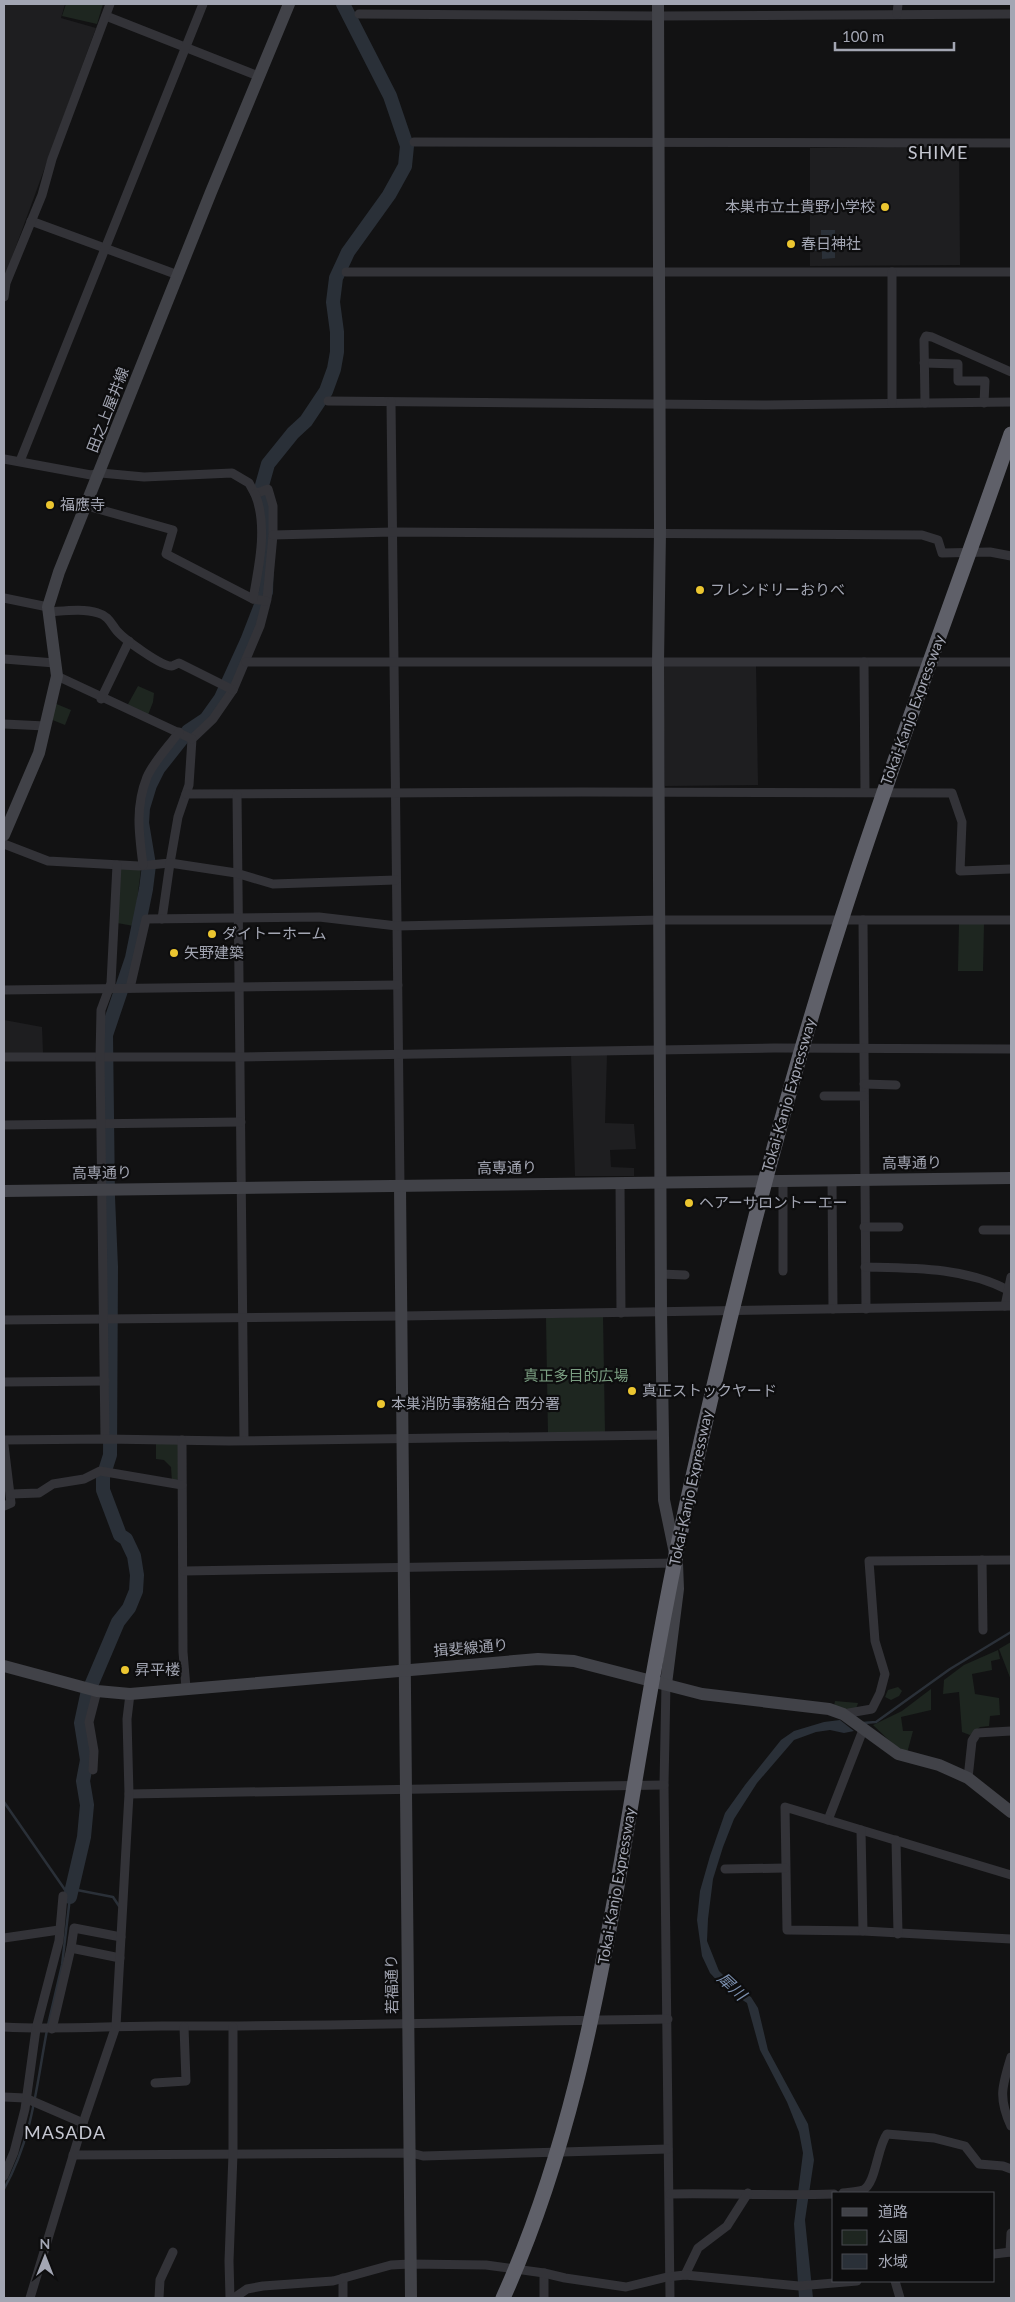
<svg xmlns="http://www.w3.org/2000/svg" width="1015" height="2302" font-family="Lato,'Noto Sans JP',sans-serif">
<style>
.built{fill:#1e1e20}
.green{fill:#1e2620}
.water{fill:#2a3038}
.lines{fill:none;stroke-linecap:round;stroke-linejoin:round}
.stream{stroke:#2a3038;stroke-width:2.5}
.river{stroke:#2a3038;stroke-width:14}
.street{stroke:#333338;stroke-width:9}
.secondary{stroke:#414248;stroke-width:12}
.highway-bridge{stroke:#5f6069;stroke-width:15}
.poi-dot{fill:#ecc630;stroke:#0d0d0e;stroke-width:2}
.labels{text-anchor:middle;stroke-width:4.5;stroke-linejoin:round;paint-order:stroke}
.poi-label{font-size:15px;fill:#a3a6b3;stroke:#0d0d0e;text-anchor:start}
.street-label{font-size:15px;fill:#a3a6b3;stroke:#0d0d0e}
.park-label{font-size:15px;fill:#7b9e82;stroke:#0d0d0e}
.water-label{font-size:16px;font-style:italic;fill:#7b8fae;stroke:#0d0d0e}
.quarter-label{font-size:18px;letter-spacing:1px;fill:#c4c6d0;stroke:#0d0d0e}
</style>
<rect width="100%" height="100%" fill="#121213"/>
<g class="built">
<path d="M4,4H65L61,18L96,28L4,279Z"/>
<path d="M959,146L960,265L810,266V148Z"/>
<path d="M756,664L758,785L665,786L663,665Z"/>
<path d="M4,1020L42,1027L43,1053H4Z"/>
<path d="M571,1055H607L605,1123L634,1124L636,1149L610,1150L611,1167L634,1168V1176H575Z"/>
</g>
<g class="green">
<path d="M66,4H103L97,24L62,16Z"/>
<path d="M138,686L154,693L153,702L148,715L127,706Z"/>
<path d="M54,703L71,710L65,725L50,719Z"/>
<path d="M119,867L141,868L134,926L117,923Z"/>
<path d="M959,923H984L983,971H958Z"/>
<path d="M603,1316L605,1433L548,1435L546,1318Z"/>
<path d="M156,1443L178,1444L179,1479L172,1482L171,1467L164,1460L156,1459Z"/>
<path d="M1011,1642V1680L999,1649Z"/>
<path d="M998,1650L1000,1659L991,1661L992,1670L972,1674L975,1694L999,1698L1000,1715L990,1716L989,1726L980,1727L970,1735L962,1732L959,1692L943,1694L944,1680L964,1665Z"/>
<path d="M898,1687L902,1691L899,1696L891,1700L885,1697L888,1690Z"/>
<path d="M931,1689V1710L901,1717L903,1731H913L907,1753L893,1744L873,1725L902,1711Z"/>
<path d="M835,1701L858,1703L856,1709L845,1710L834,1706Z"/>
</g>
<g class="water">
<path d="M821,230H835V258L822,259V251H815V237H821Z"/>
<path d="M840,1720L854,1731L844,1733L830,1730L816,1732L794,1740L757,1783L734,1819L723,1847L713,1879L708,1919L707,1941L719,1971L736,1988L751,1997L758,2008L768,2050L808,2124L814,2160L805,2220L813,2298H799L794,2224L803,2153L799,2132L787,2102L760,2050L747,2003L723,1987L710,1973L702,1956L697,1920L700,1891L710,1856L725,1813L745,1785L781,1740L794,1731L824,1722Z"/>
</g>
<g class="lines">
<g class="stream">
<path d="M863,1723L876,1722L950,1669L1011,1632"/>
<path d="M4,1802L70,1897L62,1965L48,2025"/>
<path d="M77,1890L113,1897L119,1906"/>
<path d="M4,2189C33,2136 36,2088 47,2030"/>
</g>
<path class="river" d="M70,1897L84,1837L87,1805L83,1781L87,1760L81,1723L87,1695L118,1622L129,1608L136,1591L137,1575L134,1556L126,1539L120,1535L103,1490V1477L110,1455L111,1267L108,1197L106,1035L132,958L146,889L149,865L142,823L143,808L150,785L158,769L188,731L206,719L221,698L247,641L266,592L268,525L261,489L268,464L293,433L306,421L326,391L334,369L337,352V332L333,302L336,278L348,252L389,195L405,166L407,146L390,96L343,4"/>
<g class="street">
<path d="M359,14L658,16L1011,14"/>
<path d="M897,14L898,4"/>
<path d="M106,16L258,76"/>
<path d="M414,142L1011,143"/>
<path d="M31,221L178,275"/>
<path d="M346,272H1011"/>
<path d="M4,297L6,283L42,195L52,159L110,4"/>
<path d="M924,363L958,364V381H985L984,403"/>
<path d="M328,401L766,405L1011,402"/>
<path d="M391,402L400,1186"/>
<path d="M892,403V272"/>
<path d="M925,403L924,340L926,336L932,337L1011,372"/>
<path d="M4,459L91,475L101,473L144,477L232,473L249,483L255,494L268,489L273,506V535L267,599L260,626L233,690L213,719L192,739L189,785L178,817L170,863L139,866L48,861L4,844"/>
<path d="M20,461L203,4"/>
<path d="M87,506L173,530L166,554L253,599L266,601"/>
<path d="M273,535L392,532L922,535L938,540L942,553L990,552L1011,556"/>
<path d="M4,598L48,607"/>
<path d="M253,599C259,566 268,525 255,494"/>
<path d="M48,612C64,611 83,608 98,613C109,616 111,624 117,631C124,639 162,667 172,666C173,666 178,663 179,663L233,690"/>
<path d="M4,659L55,663"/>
<path d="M246,662H1011"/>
<path d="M864,662L865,792"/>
<path d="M57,676L192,739"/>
<path d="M101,699L129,641"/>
<path d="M4,724L45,726"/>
<path d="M186,794L582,792L952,793L962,822L960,871L1011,869"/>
<path d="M237,795L244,1440"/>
<path d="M143,865C139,834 135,807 147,777C154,761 169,746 179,732"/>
<path d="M162,919L170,863L236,873L273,884L396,880"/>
<path d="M863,920L866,1309"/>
<path d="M130,988L146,919L319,917L397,926L659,920H1011"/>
<path d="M4,990L398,985"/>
<path d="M4,1057H240L774,1048L1011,1049"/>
<path d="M864,1084L896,1085"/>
<path d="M824,1096H864"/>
<path d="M4,1125L241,1122"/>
<path d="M832,1180L833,1309"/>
<path d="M783,1181V1271"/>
<path d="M620,1183L621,1313"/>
<path d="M864,1227H899"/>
<path d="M983,1230H1011"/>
<path d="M865,1267C913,1268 964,1267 1008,1290"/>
<path d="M661,1274L685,1275"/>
<path d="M1005,1306L1011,1277"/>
<path d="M4,1320L402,1316L1011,1306"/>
<path d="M4,1382L105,1381"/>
<path d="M105,1439L100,1058L101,1010L111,983L117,865"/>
<path d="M4,1440L106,1439L229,1441L663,1435"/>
<path d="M182,1440L183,1652L186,1688"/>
<path d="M4,1445L11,1503L4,1506"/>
<path d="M11,1494L39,1493L53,1484L84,1479L100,1471L182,1485"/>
<path d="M982,1560L983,1630"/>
<path d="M184,1571L677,1563"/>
<path d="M666,1684L664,1785L670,2298"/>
<path d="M843,1714L872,1709L880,1693L885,1674L875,1641L869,1561L1011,1560"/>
<path d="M863,1730L828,1820L1011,1875"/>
<path d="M93,1770L94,1751L89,1722L97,1691"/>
<path d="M968,1778L972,1741L977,1733L1011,1731"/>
<path d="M129,1794L664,1785"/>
<path d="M828,1820L785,1807L787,1930L863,1931L1011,1939"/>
<path d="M861,1830L863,1931"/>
<path d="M896,1840L898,1934"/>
<path d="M725,1869L785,1868"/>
<path d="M4,1938L59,1930"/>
<path d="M71,1948L120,1958"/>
<path d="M4,2027C57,2030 109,2026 162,2026C331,2027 499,2021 668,2019"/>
<path d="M52,2029L71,1948L74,1928L121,1937"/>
<path d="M1011,2057C1002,2086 998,2098 1011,2126"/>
<path d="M155,2083L186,2081L184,2027"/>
<path d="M4,2097L25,2098L83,2123"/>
<path d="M73,2155L411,2153L423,2156L668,2149"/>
<path d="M4,2176L14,2152L25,2109L36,2029L59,1941L63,1896"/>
<path d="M843,2193C849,2192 857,2192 863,2190C876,2184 877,2147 887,2134L934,2138L965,2146L979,2164L1003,2166L1011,2169"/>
<path d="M670,2194C725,2193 779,2196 834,2194"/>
<path d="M1010,2252L1011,2233"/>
<path d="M994,2254L1011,2252"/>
<path d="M544,2273V2298"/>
<path d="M685,2275L698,2248L727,2226L748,2193"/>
<path d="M343,2278V2298"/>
<path d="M895,2281L900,2298"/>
<path d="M30,2298L83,2123L116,2026L129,1794L127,1719L130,1694"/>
<path d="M159,2298L160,2280L173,2252"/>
<path d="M230,2298L229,2261L233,2154V2027"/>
<path d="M234,2298L247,2289L263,2286L333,2281L391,2265L410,2264L486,2265L544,2273L565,2278L626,2287L667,2277L685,2275L799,2286L857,2281"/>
</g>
<g class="secondary">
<path d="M658,4L660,532L658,662L661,1312L664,1500L677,1563L678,1589L666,1684"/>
<path d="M4,835L39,753L57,676L48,607L59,572L211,192L289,4"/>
<path d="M400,1186L411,2298"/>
<path d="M4,1191L1011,1178"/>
<path d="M4,1666L97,1691L130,1694L538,1659L574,1661L702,1694L829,1709L843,1714L898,1754L939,1765L968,1778L1011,1812"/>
</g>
<path class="highway-bridge" d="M503,2298C566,2159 596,2007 622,1858C643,1733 663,1608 691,1485C736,1285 786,1087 850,893C900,739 958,587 1011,434"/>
</g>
<g class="poi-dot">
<circle cx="885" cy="207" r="5"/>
<circle cx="791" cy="244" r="5"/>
<circle cx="50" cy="505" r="5"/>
<circle cx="700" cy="590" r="5"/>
<circle cx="212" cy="934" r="5"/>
<circle cx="174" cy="953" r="5"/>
<circle cx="689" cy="1203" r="5"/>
<circle cx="632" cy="1391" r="5"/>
<circle cx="381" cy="1404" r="5"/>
<circle cx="125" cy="1670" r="5"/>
</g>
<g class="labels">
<g class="poi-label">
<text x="875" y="212" text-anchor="end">本巣市立土貴野小学校</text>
<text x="801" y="249">春日神社</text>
<text x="60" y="510">福應寺</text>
<text x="710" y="595">フレンドリーおりべ</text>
<text x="222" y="939">ダイトーホーム</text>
<text x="184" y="958">矢野建築</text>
<text x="699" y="1208">ヘアーサロントーエー</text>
<text x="642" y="1396">真正ストックヤード</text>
<text x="391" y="1409">本巣消防事務組合 西分署</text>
<text x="135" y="1675">昇平楼</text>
</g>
<g class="street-label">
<text transform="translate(108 410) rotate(-69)" y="5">田之上屋井線</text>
<text transform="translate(913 710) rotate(-70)" y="5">Tokai-Kanjo Expressway</text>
<text transform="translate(789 1095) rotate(-74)" y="5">Tokai-Kanjo Expressway</text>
<text transform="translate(912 1163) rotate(-1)" y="5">高専通り</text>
<text transform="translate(507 1168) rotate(-1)" y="5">高専通り</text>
<text transform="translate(102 1173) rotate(-1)" y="5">高専通り</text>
<text transform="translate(691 1488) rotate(-78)" y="5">Tokai-Kanjo Expressway</text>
<text transform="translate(471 1648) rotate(-5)" y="5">揖斐線通り</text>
<text transform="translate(617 1886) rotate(-80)" y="5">Tokai-Kanjo Expressway</text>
<text transform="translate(392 1984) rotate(-91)" y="5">若福通り</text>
</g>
<g class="park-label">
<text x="576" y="1381">真正多目的広場</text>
</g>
<g class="water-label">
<text transform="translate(732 1986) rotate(43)" y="6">犀川</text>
</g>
<g class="quarter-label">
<text x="938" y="159">SHIME</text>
<text x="65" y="2139">MASADA</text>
</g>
</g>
<rect width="1015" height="2302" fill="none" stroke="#a3a6b3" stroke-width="10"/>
<rect x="832" y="2192" width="162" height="90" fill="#0d0d0e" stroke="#494a50"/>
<rect x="842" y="2208" width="25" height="8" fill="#414248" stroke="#494a50"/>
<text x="878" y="2217" font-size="15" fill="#a3a6b3">道路</text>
<rect x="842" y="2230" width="25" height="15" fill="#1e2620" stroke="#494a50"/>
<text x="878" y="2242" font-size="15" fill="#a3a6b3">公園</text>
<rect x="842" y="2254" width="25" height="15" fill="#2a3038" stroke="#494a50"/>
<text x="878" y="2267" font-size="15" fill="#a3a6b3">水域</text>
<g transform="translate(45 2257)" stroke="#0d0d0e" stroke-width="4" paint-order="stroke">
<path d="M0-4L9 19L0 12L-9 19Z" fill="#a3a6b3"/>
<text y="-8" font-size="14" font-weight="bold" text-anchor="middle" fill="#a3a6b3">N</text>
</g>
<path d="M835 42v8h119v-8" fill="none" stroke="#a3a6b3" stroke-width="2.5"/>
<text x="842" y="42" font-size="15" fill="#a3a6b3" stroke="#0d0d0e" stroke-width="4" paint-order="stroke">100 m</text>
</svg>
